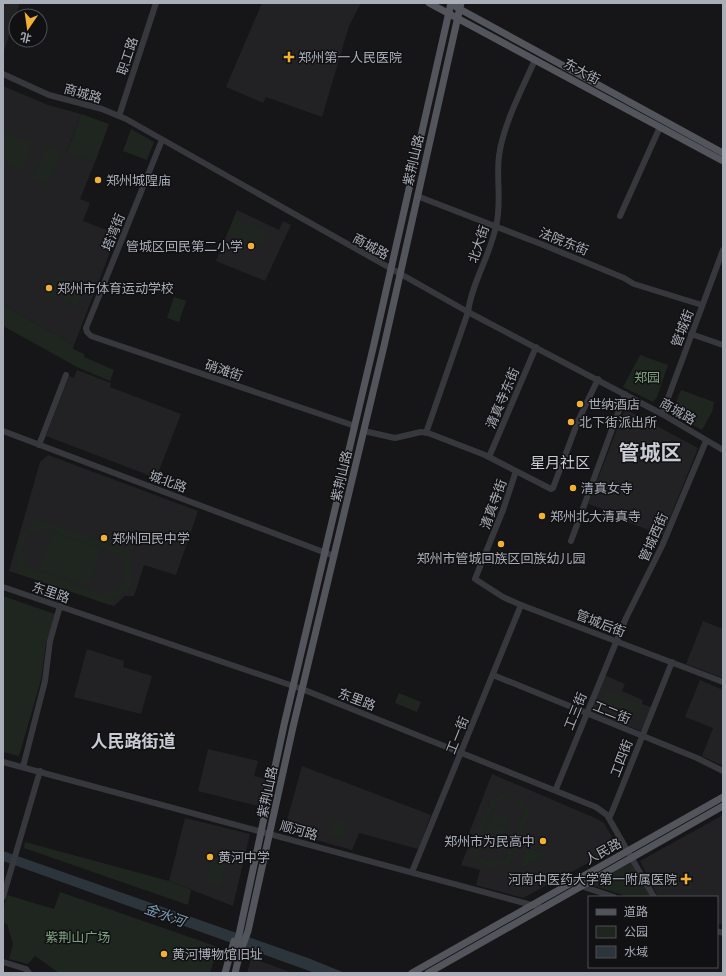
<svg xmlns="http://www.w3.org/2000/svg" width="726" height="976" font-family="Rubik,'Noto Sans SC',sans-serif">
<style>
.built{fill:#222225}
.green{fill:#1e261f;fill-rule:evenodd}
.water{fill:#2c353c}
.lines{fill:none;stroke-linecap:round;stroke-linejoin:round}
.minor{stroke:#37383d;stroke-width:6}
.major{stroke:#53555c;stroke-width:7}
.poi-dot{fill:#f2b134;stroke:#111113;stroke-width:1.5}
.labels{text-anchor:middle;stroke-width:3;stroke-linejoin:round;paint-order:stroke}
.street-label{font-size:13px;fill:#a8adb8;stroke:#111113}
.poi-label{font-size:13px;fill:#a8adb8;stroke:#111113;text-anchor:start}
.park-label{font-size:13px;fill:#7fa381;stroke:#111113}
.water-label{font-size:14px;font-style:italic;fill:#7f9bb3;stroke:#111113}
.quarter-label{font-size:15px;fill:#c9ccd4;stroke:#111113}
.district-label{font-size:17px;font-weight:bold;fill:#c9ccd4;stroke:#111113}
.town-label{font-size:21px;font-weight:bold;fill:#c9ccd4;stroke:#111113}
</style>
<rect width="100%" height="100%" fill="#161618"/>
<g class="built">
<path d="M3,3H20L3,54Z"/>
<path d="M262,3H361L349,26L322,117L266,97L263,103L226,87Z"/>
<path d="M3,86L48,105L81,114L67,151L95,162L80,199L90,203L83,221L117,234L74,345L3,305Z"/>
<path d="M237,210L279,230L283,221L291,225L265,281L216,261Z"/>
<path d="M77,370L111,383L110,387L181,414L156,478L46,436L69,376L74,378Z"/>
<path d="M625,409L698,448L663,535L621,520L622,516L588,504Z"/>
<path d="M48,455L198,511L176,575L144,565L134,596H125L114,606L9,571L40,462Z"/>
<path d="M703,621L723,629V678L686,664Z"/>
<path d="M87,649L124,661L123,667L152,676L141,714L74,697Z"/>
<path d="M604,675L625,684L622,691L643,700L642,704L651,707L641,731L590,711Z"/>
<path d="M700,680L723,690V766L702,756L713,728L685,717Z"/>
<path d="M208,749L258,761L254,776L269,780L262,807L198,791Z"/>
<path d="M302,766L431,815L418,849L359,833L352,850L284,831Z"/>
<path d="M492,774L595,818L604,823L618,847L523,898L476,885L480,870L461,865L473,835L469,833Z"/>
<path d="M723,815V925L717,923V897H658L640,861Z"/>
<path d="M185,818L250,834L233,906L169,881Z"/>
<path d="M251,958L293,973H247Z"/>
</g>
<g class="green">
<path d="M81,114L109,124L95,162L67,152Z"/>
<path d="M131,129L154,142L147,160L123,151Z"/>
<path d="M4,132L33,142L23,171L3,164Z"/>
<path d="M47,144L55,149L60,156L48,184L33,178Z"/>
<path d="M234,218L266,230L260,246L228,234Z"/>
<path d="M55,275L65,280L56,299L46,294Z"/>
<path d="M68,285L75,288L68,303L61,300Z"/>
<path d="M77,290L84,293L77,308L70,305Z"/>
<path d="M174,297L186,301L179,322L167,318Z"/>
<path d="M3,305L74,345L73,349L84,354V357L114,370L110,381L77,367L3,326Z"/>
<path d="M640,355L668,365L657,397L653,402L623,387Z"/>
<path d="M681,390L714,402L712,412L702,430L673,414V411Z"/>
<path d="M34,519L132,552C126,569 144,588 113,598L110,605L16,573C19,563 15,554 18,544C22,534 31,529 34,519ZM45,529L116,553L125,565V580L115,591L102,594L31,569C14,555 23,529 45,529Z"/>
<path d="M52,532L101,549L89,586L40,570Z"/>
<path d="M3,596L55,614L46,644L41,680L19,756L3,752Z"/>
<path d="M606,691L641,705L637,714L602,700Z"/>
<path d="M399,693L421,702L417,712L395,703Z"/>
<path d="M508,794L523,801L529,813L509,863C495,871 472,867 473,846C473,839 488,804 494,798C498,795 503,794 508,794ZM502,799C512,798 520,802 524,813L505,859C495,865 476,861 478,846C479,837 494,802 502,799Z"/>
<path d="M494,812L509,818L506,827L490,820Z"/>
<path d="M332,820L347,823L343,839L330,835Z"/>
<path d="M490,822L506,828L502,837L486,830Z"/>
<path d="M486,831L502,838L498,846L482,840Z"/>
<path d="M25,842L169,881L191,890L188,905L24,848Z"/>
<path d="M526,848L546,853V855L521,868L520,865Z"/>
<path d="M212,860L226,863L220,887L206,883Z"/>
<path d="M631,862L651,897H629L591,885Z"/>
<path d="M60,892L218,947L210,973H59L35,956L28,964L9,959L13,944L7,924L3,923V911L7,895L54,909Z"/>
</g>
<path class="water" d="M3,851L308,958L345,973H315L3,861Z"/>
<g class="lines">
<g class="minor">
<path d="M3,74L49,95L102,109L126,119L468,312L662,414L723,450"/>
<path d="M119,116L156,3"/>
<path d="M162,140L86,328L87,332L91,336L355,426"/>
<path d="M417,196L541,244L624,278L634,284L702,305"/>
<path d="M620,216L660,127"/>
<path d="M691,334L723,345"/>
<path d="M662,414L723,250"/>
<path d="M3,431L334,556"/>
<path d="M364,431L395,438L421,432L428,433L485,455L551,489L553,488L578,421L598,379"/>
<path d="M426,433L468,312C472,282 490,256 496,226C502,204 496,179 499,156C503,125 522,89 535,60"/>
<path d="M39,445L66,375"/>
<path d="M489,457L536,347"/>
<path d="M516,471L503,510L475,579L503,597L521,605L723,682"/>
<path d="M571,541L625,394"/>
<path d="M3,587L302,689L596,807L607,815L654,897"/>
<path d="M493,675L697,758L723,771"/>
<path d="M3,762L543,908"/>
<path d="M23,767L45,681L50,641L60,606"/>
<path d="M556,789L626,618L662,546L706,441"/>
<path d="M609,818L612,812L672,662"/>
<path d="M412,872L521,605"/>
<path d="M581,886L614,897"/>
<path d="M3,897L40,771"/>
<path d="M717,931L723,933"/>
<path d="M3,962L26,969L29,973"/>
</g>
<g class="major">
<path d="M429,3L723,161"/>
<path d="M456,7L723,153"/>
<path d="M234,958L284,725L374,344L451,3"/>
<path d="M225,973L234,941"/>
<path d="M235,973L240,953L248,931L293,727L384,346L461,3"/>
<path d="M412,973L723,797"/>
<path d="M428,973L723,806"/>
</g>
</g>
<g class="poi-dot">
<path d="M287 51h4v4h4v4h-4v4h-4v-4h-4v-4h4z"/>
<circle cx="98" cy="180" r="4"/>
<circle cx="251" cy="246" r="4"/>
<circle cx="49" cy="288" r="4"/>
<circle cx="580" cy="404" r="4"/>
<circle cx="571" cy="422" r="4"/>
<circle cx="573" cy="488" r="4"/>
<circle cx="542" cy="516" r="4"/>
<circle cx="104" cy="538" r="4"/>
<circle cx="501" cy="544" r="4"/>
<circle cx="543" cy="841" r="4"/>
<circle cx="210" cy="857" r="4"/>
<path d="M684 873h4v4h4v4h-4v4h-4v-4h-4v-4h4z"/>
<circle cx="164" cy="954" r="4"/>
</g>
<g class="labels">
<g class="street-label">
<text transform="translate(127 56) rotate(-72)" y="5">职工路</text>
<text transform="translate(582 71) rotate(28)" y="5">东大街</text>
<text transform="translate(83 93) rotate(16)" y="5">商城路</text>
<text transform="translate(413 160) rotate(-77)" y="5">紫荆山路</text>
<text transform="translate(113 232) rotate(-68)" y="5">塔湾街</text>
<text transform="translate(564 241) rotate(22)" y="5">法院东街</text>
<text transform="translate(478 244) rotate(-71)" y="5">北大街</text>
<text transform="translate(371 246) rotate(29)" y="5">商城路</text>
<text transform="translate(682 328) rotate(-69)" y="5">管城街</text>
<text transform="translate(224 370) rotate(19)" y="5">硝滩街</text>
<text transform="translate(502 398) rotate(-67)" y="5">清真寺东街</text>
<text transform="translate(678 411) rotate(30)" y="5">商城路</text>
<text transform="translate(341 476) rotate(-77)" y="5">紫荆山路</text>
<text transform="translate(168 481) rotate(20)" y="5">城北路</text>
<text transform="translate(493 504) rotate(-70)" y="5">清真寺街</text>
<text transform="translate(653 537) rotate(-66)" y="5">管城西街</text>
<text transform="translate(51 592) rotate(19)" y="5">东里路</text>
<text transform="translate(601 623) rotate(21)" y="5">管城后街</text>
<text transform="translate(357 699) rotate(21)" y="5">东里路</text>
<text transform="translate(575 711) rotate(-68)" y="5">工三街</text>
<text transform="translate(612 712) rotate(22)" y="5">工二街</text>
<text transform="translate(457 735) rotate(-68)" y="5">工一街</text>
<text transform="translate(621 758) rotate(-69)" y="5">工四街</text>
<text transform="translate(267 792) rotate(-78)" y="5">紫荆山路</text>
<text transform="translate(299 830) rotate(16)" y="5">顺河路</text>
<text transform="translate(603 851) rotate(-29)" y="5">人民路</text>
</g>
<g class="poi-label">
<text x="298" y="62">郑州第一人民医院</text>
<text x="106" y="185">郑州城隍庙</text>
<text x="243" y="251" text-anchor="end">管城区回民第二小学</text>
<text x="57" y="293">郑州市体育运动学校</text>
<text x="588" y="409">世纳酒店</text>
<text x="579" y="427">北下街派出所</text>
<text x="581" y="493">清真女寺</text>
<text x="550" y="521">郑州北大清真寺</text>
<text x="112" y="543">郑州回民中学</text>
<text x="501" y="563" text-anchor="middle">郑州市管城回族区回族幼儿园</text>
<text x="535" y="846" text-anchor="end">郑州市为民高中</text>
<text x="218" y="862">黄河中学</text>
<text x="677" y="884" text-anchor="end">河南中医药大学第一附属医院</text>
<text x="172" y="959">黄河博物馆旧址</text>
</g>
<g class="park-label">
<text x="647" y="382">郑园</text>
<text x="78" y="942">紫荆山广场</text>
</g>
<g class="water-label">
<text transform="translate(165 915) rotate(20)" y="5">金水河</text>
</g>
<g class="quarter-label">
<text x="560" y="468">星月社区</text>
</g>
<g class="district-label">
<text x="133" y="747">人民路街道</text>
</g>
<g class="town-label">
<text x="650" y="460">管城区</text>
</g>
</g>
<rect width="726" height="976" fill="none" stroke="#a8adb8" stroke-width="8"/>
<rect x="588" y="896" width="130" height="72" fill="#111113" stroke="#4d4f55"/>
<rect x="596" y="909" width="20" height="6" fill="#53555c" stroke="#4d4f55"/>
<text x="624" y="916" font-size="12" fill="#a8adb8">道路</text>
<rect x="596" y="926" width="20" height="12" fill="#1e261f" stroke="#4d4f55"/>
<text x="624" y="936" font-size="12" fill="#a8adb8">公园</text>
<rect x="596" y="946" width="20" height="12" fill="#2c353c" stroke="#4d4f55"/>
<text x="624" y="956" font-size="12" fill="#a8adb8">水域</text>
<g transform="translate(28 28) rotate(193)"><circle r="19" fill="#111113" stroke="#4d4f55"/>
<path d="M0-3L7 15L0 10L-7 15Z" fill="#f2b134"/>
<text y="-6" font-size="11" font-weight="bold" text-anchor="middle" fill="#a8adb8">北</text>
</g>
</svg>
